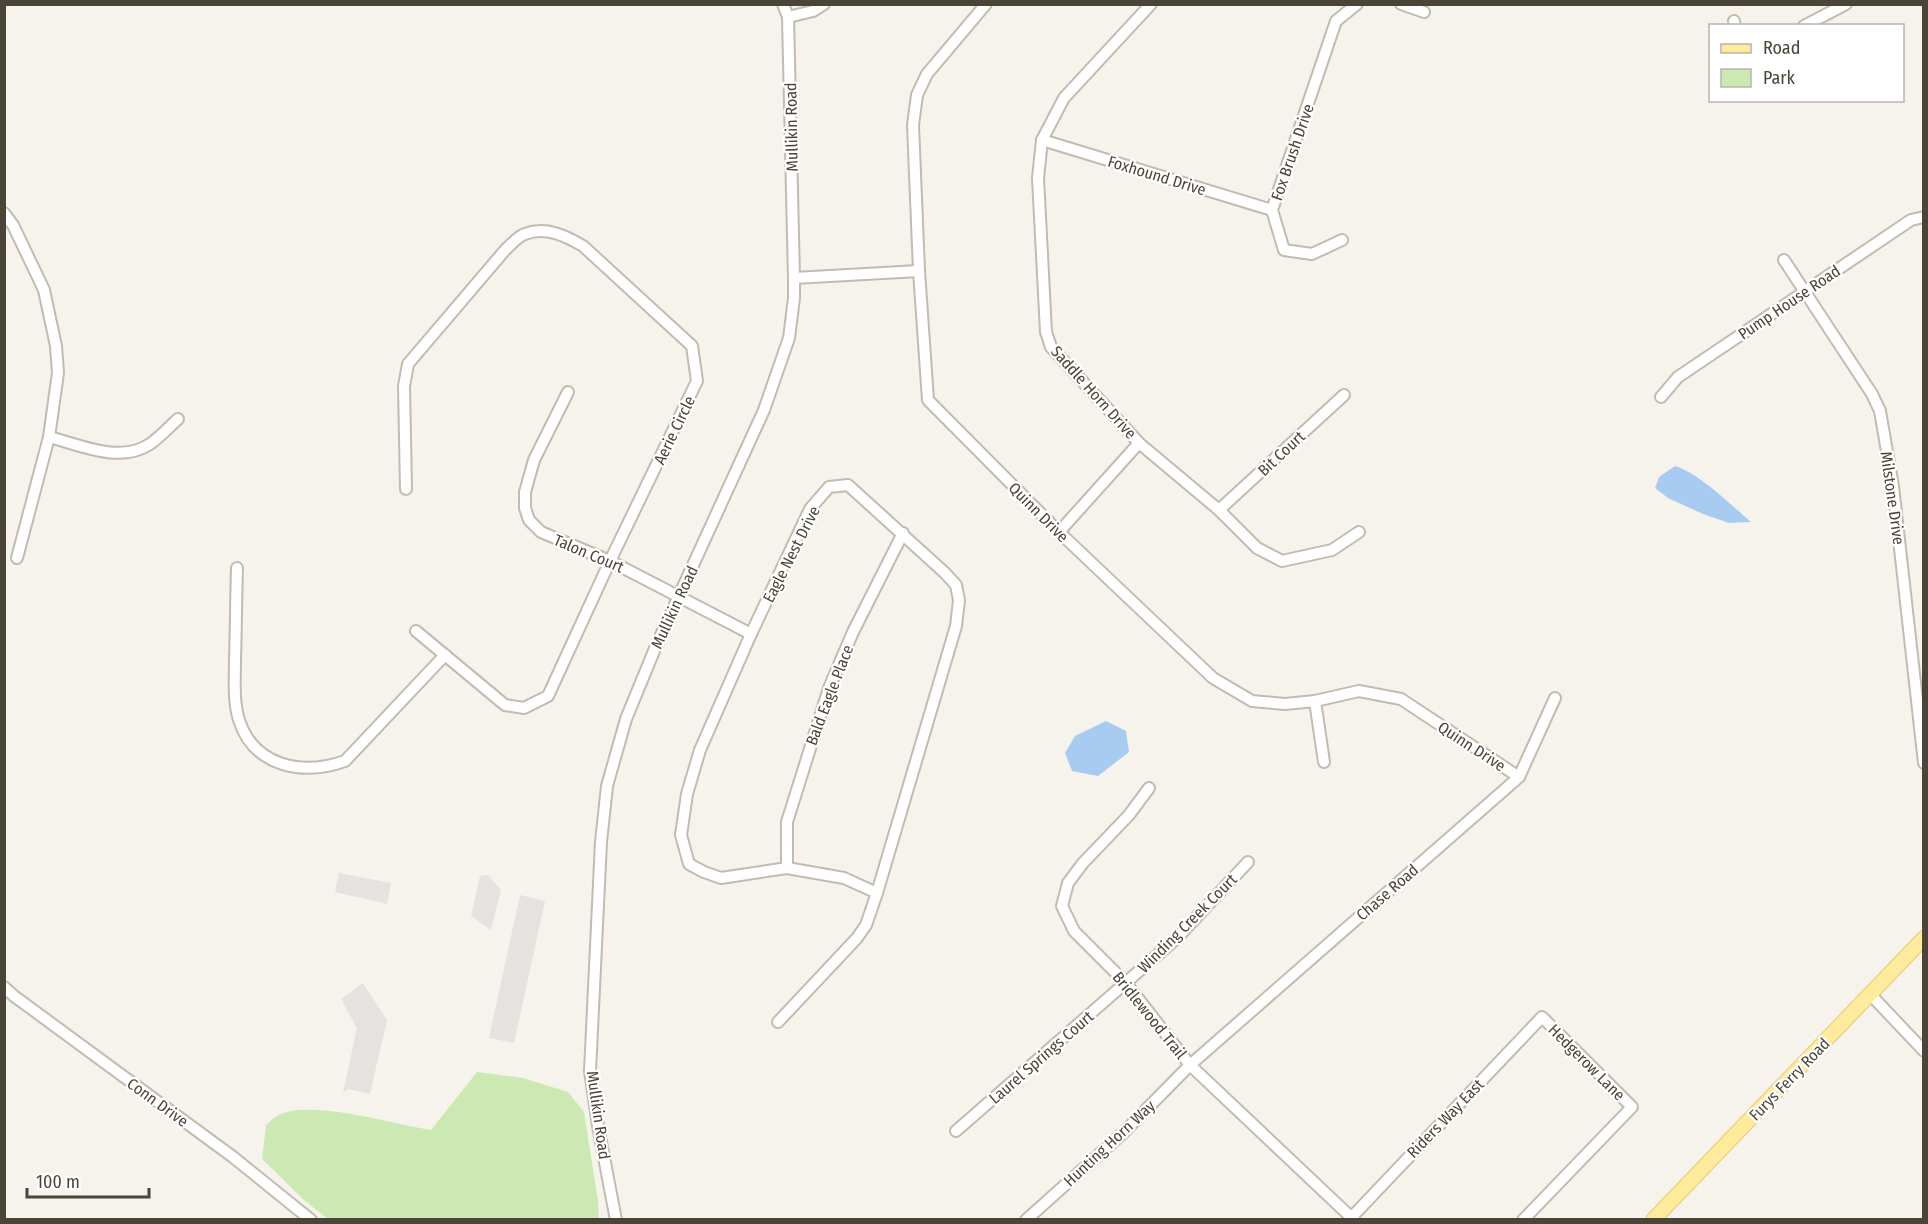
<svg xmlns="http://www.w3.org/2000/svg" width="1928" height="1224" font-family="'Fira Sans Condensed',sans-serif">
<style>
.green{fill:#cce9b4}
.parking{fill:#e4e3df}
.water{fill:#a8ccf1}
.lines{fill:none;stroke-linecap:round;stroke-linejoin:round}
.minor-casing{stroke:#c1bcad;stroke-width:14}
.major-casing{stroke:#e5cb6a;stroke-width:16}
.minor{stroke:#fff;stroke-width:10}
.major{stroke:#feeb9b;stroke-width:14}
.labels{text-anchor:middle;stroke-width:4.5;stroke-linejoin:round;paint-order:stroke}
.street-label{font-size:16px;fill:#4a4538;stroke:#fff}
</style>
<rect width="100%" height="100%" fill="#f5f3eb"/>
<path class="green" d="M477,1072L523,1078L568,1092L584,1112L598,1201L599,1219H328L304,1200L262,1159L266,1125C271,1121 275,1116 281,1114C315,1100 393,1124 431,1130Z"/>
<g class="parking">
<path d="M339,873L391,883L387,904L335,892Z"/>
<path d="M488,875L501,890L491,930L471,916L480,876Z"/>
<path d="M520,895L545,901L514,1043L489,1038Z"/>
<path d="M363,983L387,1020L370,1094L348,1089L343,1093L357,1028L341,999Z"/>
</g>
<g class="water">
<path d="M1675,466C1699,473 1731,505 1751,522L1729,523L1703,514L1668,498L1655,488L1659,477Z"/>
<path d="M1106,721L1126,731L1129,752L1098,776L1072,771L1065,753L1075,736Z"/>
</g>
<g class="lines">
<g class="minor-casing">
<g id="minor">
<path d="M986,4L927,74L917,95L913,125L919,271L928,400L1059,532L1213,678L1252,701L1285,704L1315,701L1359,691L1401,699L1519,777"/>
<path d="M1151,4L1064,98L1042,140L1038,178L1046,332L1051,347L1139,443L1219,510L1257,548L1282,561L1332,550L1359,532"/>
<path d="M1401,4L1424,12"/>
<path d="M788,17L813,11L824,4"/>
<path d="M1734,21L1735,26"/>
<path d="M1804,26L1846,4"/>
<path d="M1042,140L1272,210"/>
<path d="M4,213L13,225L44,290L56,346L58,373L49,437L17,558"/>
<path d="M1342,240L1312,254L1284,250L1272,210L1336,21L1357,4"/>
<path d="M1784,260L1872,394L1880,411L1893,486L1924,763"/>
<path d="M794,278L919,271"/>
<path d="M568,392L534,460L525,492V508L529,520L541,532L610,561L751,634"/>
<path d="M1661,397L1678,377L1911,220L1924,217"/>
<path d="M49,437C80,445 120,464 150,444C160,437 169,427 178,419"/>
<path d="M406,489L404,386L408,364L506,249C512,244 518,236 525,234C546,226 566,236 583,246L692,346L697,381L610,561L548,696L524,708L505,705L416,631"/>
<path d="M1219,510L1344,395"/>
<path d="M1059,532L1139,443"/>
<path d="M237,568C236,599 236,629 235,660C235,680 233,701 239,720C254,767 303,776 345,761L445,655"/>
<path d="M1315,701L1324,762"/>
<path d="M1149,788L1129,815L1083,863L1068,883L1062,906L1074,931L1126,983L1190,1065L1354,1220"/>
<path d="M787,868V822L829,688L853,632L903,533"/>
<path d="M4,987L14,996L233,1157L311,1220"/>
<path d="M1870,994L1924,1051"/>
<path d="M778,1022L857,938L866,925L877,893L956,626L959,600L956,585L945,573L848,485L829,487L810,509L751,634L700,750L687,794L681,835L689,864L704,872L721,878L787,868L844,878L877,893"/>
<path d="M956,1131L1178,937L1248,862"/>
<path d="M616,1220L598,1126L590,1071L601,842L607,786L626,719L656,646L764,410L789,338L794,298V278L788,17L783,4"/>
<path d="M1026,1220L1123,1133L1190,1065L1519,777L1555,698"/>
<path d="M1349,1220L1542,1017L1632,1107L1523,1220"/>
</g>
</g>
<g class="major-casing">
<path id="major" d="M1653,1220L1924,938"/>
</g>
<use href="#minor" class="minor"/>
<use href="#major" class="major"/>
</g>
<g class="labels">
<g class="street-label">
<text transform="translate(791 127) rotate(-91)" y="6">Mullikin Road</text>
<text transform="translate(1292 152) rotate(-71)" y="6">Fox Brush Drive</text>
<text transform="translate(1157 175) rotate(17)" y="6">Foxhound Drive</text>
<text transform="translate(1789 302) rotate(-34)" y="6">Pump House Road</text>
<text transform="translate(1094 392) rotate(48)" y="6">Saddle Horn Drive</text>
<text transform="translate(674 430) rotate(-64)" y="6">Aerie Circle</text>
<text transform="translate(1281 453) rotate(-43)" y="6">Bit Court</text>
<text transform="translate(1893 498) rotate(82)" y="6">Milstone Drive</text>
<text transform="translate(1039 512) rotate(45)" y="6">Quinn Drive</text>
<text transform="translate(589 553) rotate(23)" y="6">Talon Court</text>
<text transform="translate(791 554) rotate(-63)" y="6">Eagle Nest Drive</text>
<text transform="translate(674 607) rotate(-65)" y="6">Mullikin Road</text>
<text transform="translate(829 695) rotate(-69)" y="6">Bald Eagle Place</text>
<text transform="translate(1472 746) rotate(33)" y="6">Quinn Drive</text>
<text transform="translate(1387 892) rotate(-41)" y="6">Chase Road</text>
<text transform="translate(1187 923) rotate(-45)" y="6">Winding Creek Court</text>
<text transform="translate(1150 1015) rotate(51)" y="6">Bridlewood Trail</text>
<text transform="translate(1041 1057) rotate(-41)" y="6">Laurel Springs Court</text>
<text transform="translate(1587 1062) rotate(45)" y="6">Hedgerow Lane</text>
<text transform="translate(1789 1079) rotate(-46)" y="6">Furys Ferry Road</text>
<text transform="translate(158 1102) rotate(36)" y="6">Conn Drive</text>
<text transform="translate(599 1115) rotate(82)" y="6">Mullikin Road</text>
<text transform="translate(1445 1118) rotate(-46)" y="6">Riders Way East</text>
<text transform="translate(1109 1143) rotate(-43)" y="6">Hunting Horn Way</text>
</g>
</g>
<rect width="1928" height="1224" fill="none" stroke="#4a4538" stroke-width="12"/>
<rect x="1709" y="24" width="195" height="78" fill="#ffffff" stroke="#b7b5af" stroke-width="1.5"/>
<rect x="1721" y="44" width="30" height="9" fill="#feeb9b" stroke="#b7b5af" stroke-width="1.5"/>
<text x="1763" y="54" font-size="18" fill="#4a4538">Road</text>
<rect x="1721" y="69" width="30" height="18" fill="#cce9b4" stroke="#b7b5af" stroke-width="1.5"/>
<text x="1763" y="84" font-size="18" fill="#4a4538">Park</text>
<path d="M27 1188v9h122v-9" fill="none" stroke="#4a4538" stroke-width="3"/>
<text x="36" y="1188" font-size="18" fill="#4a4538" stroke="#ffffff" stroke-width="4.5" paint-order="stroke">100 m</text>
</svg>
